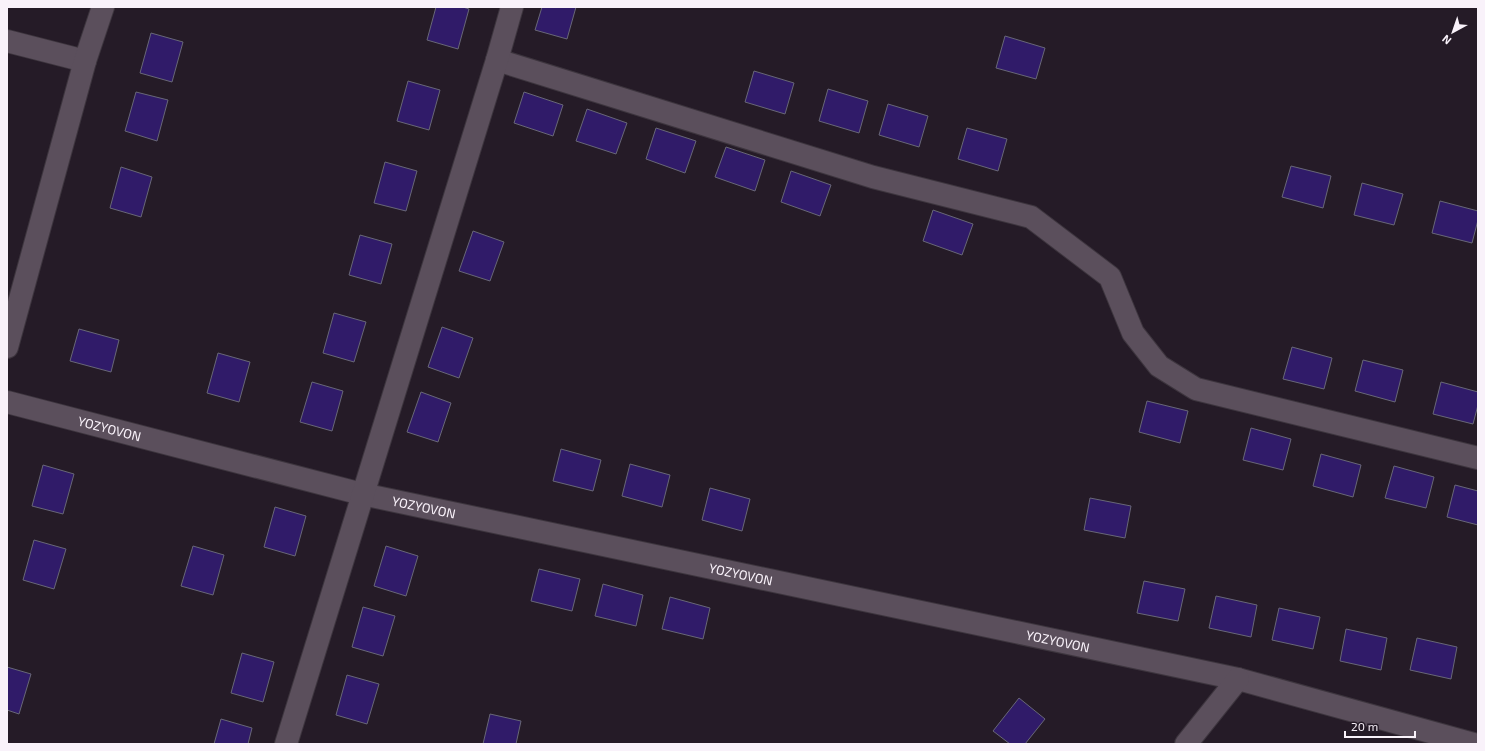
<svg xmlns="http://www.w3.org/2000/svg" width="1485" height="751" font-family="'Exo 2',sans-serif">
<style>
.building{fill:#301b69;stroke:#686777}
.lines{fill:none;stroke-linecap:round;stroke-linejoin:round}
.street-casing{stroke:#3d353e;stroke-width:24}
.street{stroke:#5b4f5c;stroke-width:22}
.labels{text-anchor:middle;stroke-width:3.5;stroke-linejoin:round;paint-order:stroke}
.street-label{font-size:13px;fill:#f9f2fa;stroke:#251b27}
</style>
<rect width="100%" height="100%" fill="#251b27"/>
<g class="building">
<path d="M436,7H463L469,9L458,49L427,40Z"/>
<path d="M542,7H576L567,39L535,30Z"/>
<path d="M151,33L183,42L172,82L140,73Z"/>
<path d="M1005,36L1045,48L1036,79L996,68Z"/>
<path d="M754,71L794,83L785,114L745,102Z"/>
<path d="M408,81L440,90L429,130L397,121Z"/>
<path d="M828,89L868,101L859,133L819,121Z"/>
<path d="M136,92L168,100L157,141L125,131Z"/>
<path d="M524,92L563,105L553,136L514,123Z"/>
<path d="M888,104L928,116L919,147L879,135Z"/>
<path d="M587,109L627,123L616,154L576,141Z"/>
<path d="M656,128L696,141L685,173L646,159Z"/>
<path d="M967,128L1007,139L998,171L958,159Z"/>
<path d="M726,147L765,160L755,191L715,177Z"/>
<path d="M385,162L417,171L406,211L374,203Z"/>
<path d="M1291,166L1331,176L1323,208L1282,197Z"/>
<path d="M121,167L152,177L141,217L110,208Z"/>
<path d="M791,171L831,185L820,216L781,202Z"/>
<path d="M1362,183L1403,194L1394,225L1354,215Z"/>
<path d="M1440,201L1478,211V220L1472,243L1432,233Z"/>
<path d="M933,210L973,224L962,255L923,241Z"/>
<path d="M473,231L504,242L490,281L459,271Z"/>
<path d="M360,235L392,244L381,284L349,275Z"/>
<path d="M334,313L366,322L354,362L323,353Z"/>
<path d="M442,327L473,338L459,378L428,367Z"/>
<path d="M79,329L119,340L111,372L70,361Z"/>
<path d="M1292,347L1332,358L1324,389L1283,379Z"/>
<path d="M218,353L250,362L239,402L207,393Z"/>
<path d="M1363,360L1403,370L1395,402L1355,391Z"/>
<path d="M312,382L343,391L332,431L300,422Z"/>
<path d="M1441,382L1478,392V405L1473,424L1433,414Z"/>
<path d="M421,392L451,403L438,442L407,432Z"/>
<path d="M1147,401L1188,411L1180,443L1139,432Z"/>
<path d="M1251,428L1291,439L1283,470L1243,460Z"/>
<path d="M561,449L601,460L593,491L553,481Z"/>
<path d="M1321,454L1361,465L1353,497L1313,486Z"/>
<path d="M630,464L670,475L662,507L622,496Z"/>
<path d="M43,465L74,474L63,514L32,506Z"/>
<path d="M1394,466L1434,477L1426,508L1385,498Z"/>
<path d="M1455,485L1478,491V525L1447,517Z"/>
<path d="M710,488L750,499L742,531L702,520Z"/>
<path d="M1090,498L1131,506L1125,538L1084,530Z"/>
<path d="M275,507L306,516L295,556L264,547Z"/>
<path d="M34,540L66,549L54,589L23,580Z"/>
<path d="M193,546L224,555L213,595L181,586Z"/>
<path d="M386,546L418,556L406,596L374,586Z"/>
<path d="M539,569L580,579L572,611L531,601Z"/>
<path d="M1144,581L1185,589L1178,621L1137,613Z"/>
<path d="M603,584L643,595L636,626L595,616Z"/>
<path d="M1216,596L1257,605L1251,637L1209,628Z"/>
<path d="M670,597L710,608L703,639L662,629Z"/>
<path d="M363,607L395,616L383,656L352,647Z"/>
<path d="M1279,608L1320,617L1313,649L1272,640Z"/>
<path d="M1346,629L1387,638L1381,670L1340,661Z"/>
<path d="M1417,638L1457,647L1451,679L1410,670Z"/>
<path d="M242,653L274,662L263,702L231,693Z"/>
<path d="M7,667L31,674L19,714L7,710Z"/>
<path d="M347,675L379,684L367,724L336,715Z"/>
<path d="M1019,698L1045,719L1025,744H1010L993,731Z"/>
<path d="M490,714L521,721L516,744H483Z"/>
<path d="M221,719L252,728L248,744H214Z"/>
</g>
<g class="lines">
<g class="street-casing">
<g id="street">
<path d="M7,41L85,61"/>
<path d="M497,60L873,177L1031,217L1110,277L1133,333L1159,366L1196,389L1478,458"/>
<path d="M7,347L85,61L103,7"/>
<path id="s1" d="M7,402L362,494L1238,679L1474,744"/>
<path d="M286,744L497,60L512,7"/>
<path d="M1186,744L1238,679"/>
</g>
</g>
<use href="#street" class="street"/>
</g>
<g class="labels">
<g class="street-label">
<text dy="5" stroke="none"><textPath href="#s1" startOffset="106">YOZYOVON</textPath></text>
<text dy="5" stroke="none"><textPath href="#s1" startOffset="430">YOZYOVON</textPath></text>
<text dy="5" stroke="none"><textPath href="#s1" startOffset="754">YOZYOVON</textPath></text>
<text dy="5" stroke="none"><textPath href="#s1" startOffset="1078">YOZYOVON</textPath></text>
</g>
</g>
<rect width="1485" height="751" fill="none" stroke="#f9f2fa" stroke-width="16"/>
<g transform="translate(1453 32) rotate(220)" stroke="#251b27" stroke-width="3" paint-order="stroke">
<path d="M0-3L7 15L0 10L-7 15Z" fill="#f9f2fa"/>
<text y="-6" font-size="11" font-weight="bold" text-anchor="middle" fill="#f9f2fa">N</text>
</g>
<path d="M1345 731v6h70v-6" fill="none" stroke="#f9f2fa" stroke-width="2"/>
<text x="1351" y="731" font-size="12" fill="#f9f2fa" stroke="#251b27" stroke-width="3" paint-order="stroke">20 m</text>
</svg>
